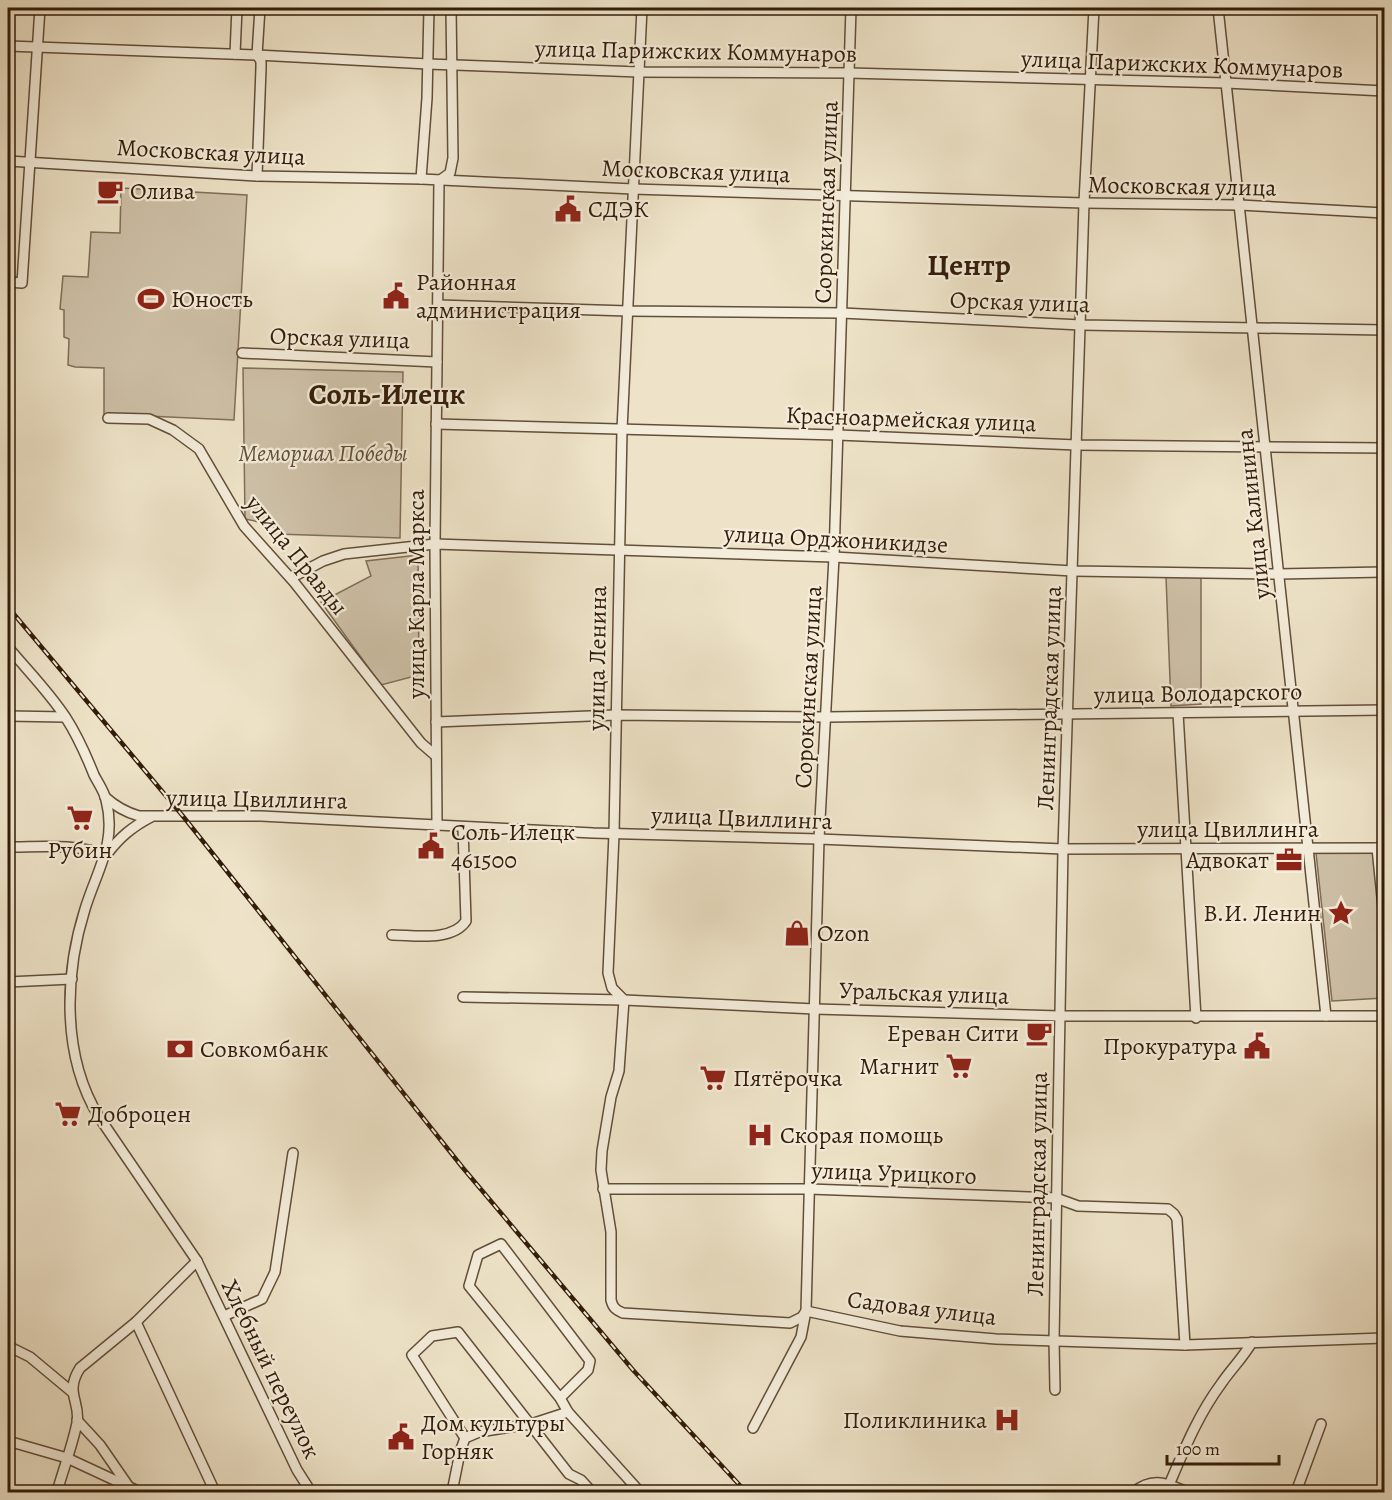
<svg xmlns="http://www.w3.org/2000/svg" width="1392" height="1500" font-family="Alegreya,serif">
<style>
.green{fill:#cec1a8;stroke:#806e58;stroke-width:1.5}
.lines{fill:none;stroke-linecap:round;stroke-linejoin:round}
.minor-casing{stroke:#624e39;stroke-width:12}
.minor{stroke:#f4eddb;stroke-width:9}
.rail-casing{stroke:#331c09;stroke-width:4.5}
.rail{stroke:#f4eddb;stroke-width:2;stroke-dasharray:7;stroke-linecap:butt}
.labels{text-anchor:middle;stroke-width:4.5;stroke-linejoin:round;paint-order:stroke}
.street-label{font-size:24px;fill:#331c09;stroke:#f4eddb}
.poi-label{font-size:24px;fill:#331c09;stroke:#f4eddb;text-anchor:start}
.park-label{font-size:24px;font-style:italic;fill:#624e39;stroke:#f4eddb}
.district-label{font-size:30px;font-weight:bold;fill:#331c09;stroke:#f4eddb}
</style>
<rect width="100%" height="100%" fill="#eee3c8"/>
<filter id="stains"><feTurbulence type="fractalNoise" baseFrequency=".00333" numOctaves="4"/><feColorMatrix values="0 0 0 0 .2 0 0 0 0 .09 0 0 0 0 .02 0 0 0 .5 -.17"/></filter>
<radialGradient id="worn" r=".72"><stop offset=".6" stop-color="#630" stop-opacity="0"/><stop offset="1" stop-color="#630" stop-opacity=".3"/></radialGradient>
<g class="green">
<path d="M121,188L247,195L234,420L104,414V368L75,367L68,365L69,339L64,337V310L60,309L63,276L88,277L91,232L120,233Z"/>
<path d="M243,368L403,372L400,538L276,534L273,525L245,519Z"/>
<path d="M418,555L419,675L381,685L321,602L371,576L366,561Z"/>
<path d="M1166,577H1201V704L1171,706Z"/>
<path d="M1316,853H1373L1384,958V998L1332,1001Z"/>
</g>
<g class="lines">
<g class="minor-casing">
<g id="minor">
<path d="M1218,8L1326,1016"/>
<path d="M8,46L257,55L428,64L639,72L849,73L1226,83L1384,91"/>
<path d="M235,54L237,8"/>
<path d="M8,161L257,176L421,179L633,189L1084,203L1240,205L1384,213"/>
<path d="M257,176L261,68V61L257,55L260,8"/>
<path d="M421,179L427,98L429,8"/>
<path d="M8,282L22,283L40,8"/>
<path d="M438,305L628,311L842,313L1081,325L1384,330"/>
<path d="M242,353L437,362"/>
<path d="M108,418L149,419L173,430L199,449L244,526L294,582L421,743L436,756"/>
<path d="M436,424L838,435L1077,445L1384,448"/>
<path d="M291,578L323,561L344,554L435,544L834,557L1073,571L1278,574L1384,572"/>
<path d="M8,647C27,670 50,693 66,718C77,735 86,755 94,775C98,783 104,791 106,800C117,843 97,870 85,909C64,976 62,1057 99,1117L197,1261L297,1470L311,1492"/>
<path d="M1178,713L1196,1018"/>
<path d="M8,716L65,717"/>
<path d="M436,722L615,715L827,717L1384,710"/>
<path d="M105,797C116,807 125,812 139,816H261L593,833L819,839L1063,849L1384,848"/>
<path d="M437,826L435,544L439,181L450,173L453,158L451,8"/>
<path d="M8,847C40,847 75,843 106,855"/>
<path d="M1377,848L1384,917"/>
<path d="M107,854C120,837 132,827 151,817"/>
<path d="M392,935C414,935 452,942 466,921L463,828"/>
<path d="M8,982L72,979"/>
<path d="M463,997L624,1000L815,1009L1060,1016H1384"/>
<path d="M624,1000L619,1071L611,1097L602,1151L601,1170L611,1232V1300C613,1308 616,1310 623,1313L790,1323L802,1317L806,1311L900,1331L996,1339L1185,1345L1384,1338"/>
<path d="M624,1000L612,988L608,973L614,834L622,430L642,8"/>
<path d="M603,1189H809L1056,1198L1078,1206L1168,1209L1174,1214L1177,1219L1185,1345"/>
<path d="M224,1316L262,1299L275,1272L293,1153"/>
<path d="M136,1322L215,1492"/>
<path d="M8,1346L30,1357L72,1392"/>
<path d="M1055,1390L1054,1340L1063,849L1084,203L1094,8"/>
<path d="M560,1398L588,1370L590,1361L501,1244L478,1255L469,1286L560,1398L568,1412L640,1492"/>
<path d="M77,1420L100,1445L129,1487"/>
<path d="M753,1428L801,1337L806,1311L819,839L834,557L851,8"/>
<path d="M465,1438L412,1355L432,1336L458,1332L569,1474L581,1480L592,1492"/>
<path d="M8,1441L67,1458L140,1492"/>
<path d="M1169,1485C1184,1450 1198,1415 1221,1384C1231,1369 1243,1358 1252,1342"/>
<path d="M57,1492C63,1470 72,1447 77,1423C81,1402 64,1393 80,1368L136,1322L197,1261"/>
<path d="M452,1492L460,1452L465,1438L479,1432L531,1424L568,1412"/>
<path d="M1134,1492C1153,1476 1167,1484 1188,1492"/>
<path d="M1296,1492L1321,1424"/>
<path d="M1381,1492L1384,1483"/>
</g>
</g>
<use href="#minor" class="minor"/>
<g class="rail-casing">
<path id="rail" d="M8,607L182,815L463,1168L633,1370L746,1492"/>
</g>
<use href="#rail" class="rail"/>
</g>
<defs>
<g id="cafe-bare" transform="scale(2.07)"><path d="M-5.5-4.5H6V0H3Q3 3.5 0 3.5H-2.5Q-5.5 3.5-5.5 0ZM3-3.2v2h1.7v-2ZM-6 4.5H4V6H-6Z" fill="#8f2418" stroke="#f4eddb" stroke-width="2.5" paint-order="stroke"/></g>
<g id="civic-bare" transform="scale(2.07)"><path d="M-.6-6.5H3V-4.5H.6V-3L4-1V1h2V6H-6V1h2V-1L-.6-3ZM-1.2 2.5V6h2.4V2.5Z" fill="#8f2418" stroke="#f4eddb" stroke-width="2.5" paint-order="stroke"/></g>
<g id="stadium-bare" transform="scale(2.07)"><path d="M0-5a6.5 5 0 1 0 0 10a6.5 5 0 1 0 0-10ZM-3.5-1.8h7v3.6h-7Z" fill="#8f2418" stroke="#f4eddb" stroke-width="2.5" paint-order="stroke"/></g>
<g id="supermarket-bare" transform="scale(2.07)"><path d="M-6-5.5h2.5l.6 2H6L4.5 2H-2.5L-4.4-4H-6ZM-1.5 3.2a1.3 1.3 0 1 0 .1 0ZM3 3.2a1.3 1.3 0 1 0 .1 0Z" fill="#8f2418" stroke="#f4eddb" stroke-width="2.5" paint-order="stroke"/></g>
<g id="office-bare" transform="scale(2.07)"><path d="M-6-3h4V-5.5h4V-3h4V5H-6ZM-1-4.5V-3h2v-1.5ZM-6 0V1H6V0Z" fill="#8f2418" stroke="#f4eddb" stroke-width="2.5" paint-order="stroke"/></g>
<g id="sight-bare" transform="scale(2.07)"><path d="M0-6L1.8-2.2L6-1.7L2.9 1.2L3.7 5.4L0 3.3L-3.7 5.4L-2.9 1.2L-6-1.7L-1.8-2.2Z" fill="#8f2418" stroke="#f4eddb" stroke-width="2.5" paint-order="stroke"/></g>
<g id="shop-bare" transform="scale(2.07)"><path d="M-5-2.5h2.3a2.7 3.5 0 0 1 5.4 0H5L5.5 6h-11ZM-1.5-2.5h3a1.5 2.3 0 0 0-3 0Z" fill="#8f2418" stroke="#f4eddb" stroke-width="2.5" paint-order="stroke"/></g>
<g id="bank-bare" transform="scale(2.07)"><path d="M-6-4H6V4H-6ZM0-2.3a2.3 2.3 0 1 0 0 4.6a2.3 2.3 0 1 0 0-4.6Z" fill="#8f2418" stroke="#f4eddb" stroke-width="2.5" paint-order="stroke"/></g>
<g id="hospital-bare" transform="scale(2.07)"><path d="M-5-5h3v3.5h4V-5h3V5h-3V1.5h-4V5h-3Z" fill="#8f2418" stroke="#f4eddb" stroke-width="2.5" paint-order="stroke"/></g>
</defs>
<g fill-rule="evenodd">
<use href="#cafe-bare" x="110" y="191"/>
<use href="#civic-bare" x="568" y="209"/>
<use href="#civic-bare" x="396" y="296"/>
<use href="#stadium-bare" x="151" y="299"/>
<use href="#supermarket-bare" x="80" y="818"/>
<use href="#civic-bare" x="431" y="846"/>
<use href="#office-bare" x="1289" y="860"/>
<use href="#sight-bare" x="1341" y="913"/>
<use href="#shop-bare" x="797" y="933"/>
<use href="#cafe-bare" x="1039" y="1033"/>
<use href="#civic-bare" x="1257" y="1046"/>
<use href="#bank-bare" x="180" y="1049"/>
<use href="#supermarket-bare" x="959" y="1066"/>
<use href="#supermarket-bare" x="713" y="1078"/>
<use href="#supermarket-bare" x="68" y="1114"/>
<use href="#hospital-bare" x="760" y="1135"/>
<use href="#hospital-bare" x="1007" y="1420"/>
<use href="#civic-bare" x="401" y="1437"/>
</g>
<g class="labels">
<g class="street-label">
<text transform="translate(696 51) rotate(1)" y="8">улица Парижских Коммунаров</text>
<text transform="translate(1182 64) rotate(2)" y="8">улица Парижских Коммунаров</text>
<text transform="translate(211 152) rotate(3)" y="8">Московская улица</text>
<text transform="translate(696 171) rotate(2)" y="8">Московская улица</text>
<text transform="translate(1182 186) rotate(1)" y="8">Московская улица</text>
<text transform="translate(826 202) rotate(-88)" y="8">Сорокинская улица</text>
<text transform="translate(1020 302) rotate(2)" y="8">Орская улица</text>
<text transform="translate(340 338) rotate(2)" y="8">Орская улица</text>
<text transform="translate(911 419) rotate(2)" y="8">Красноармейская улица</text>
<text transform="translate(1253 514) rotate(-96)" y="8">улица Калинина</text>
<text transform="translate(836 539) rotate(3)" y="8">улица Орджоникидзе</text>
<text transform="translate(297 555) rotate(51)" y="8">улица Правды</text>
<text transform="translate(416 594) rotate(-90)" y="8">улица Карла Маркса</text>
<text transform="translate(597 658) rotate(-89)" y="8">улица Ленина</text>
<text transform="translate(808 687) rotate(-87)" y="8">Сорокинская улица</text>
<text transform="translate(1198 693) rotate(-1)" y="8">улица Володарского</text>
<text transform="translate(1049 698) rotate(-88)" y="8">Ленинградская улица</text>
<text transform="translate(257 799) rotate(1)" y="8">улица Цвиллинга</text>
<text transform="translate(742 818) rotate(2)" y="8">улица Цвиллинга</text>
<text x="1228" y="837">улица Цвиллинга</text>
<text transform="translate(924 993) rotate(2)" y="8">Уральская улица</text>
<text transform="translate(894 1173) rotate(2)" y="8">улица Урицкого</text>
<text transform="translate(1037 1184) rotate(-89)" y="8">Ленинградская улица</text>
<text transform="translate(922 1308) rotate(7)" y="8">Садовая улица</text>
<text transform="translate(271 1369) rotate(64)" y="8">Хлебный переулок</text>
</g>
<g class="poi-label">
<text x="130" y="199">Олива</text>
<text x="588" y="217">СДЭК</text>
<text x="416" y="290">Районная<tspan x="416" dy="28">администрация</tspan></text>
<text x="171" y="307">Юность</text>
<text x="451" y="840">Соль-Илецк<tspan x="451" dy="28">461500</tspan></text>
<text x="80" y="858" text-anchor="middle">Рубин</text>
<text x="1269" y="868" text-anchor="end">Адвокат</text>
<text x="1321" y="921" text-anchor="end">В.И. Ленин</text>
<text x="817" y="941">Ozon</text>
<text x="1019" y="1041" text-anchor="end">Ереван Сити</text>
<text x="1237" y="1054" text-anchor="end">Прокуратура</text>
<text x="200" y="1057">Совкомбанк</text>
<text x="939" y="1074" text-anchor="end">Магнит</text>
<text x="733" y="1086">Пятёрочка</text>
<text x="88" y="1122">Доброцен</text>
<text x="780" y="1143">Скорая помощь</text>
<text x="987" y="1428" text-anchor="end">Поликлиника</text>
<text x="421" y="1431">Дом культуры<tspan x="421" dy="28">Горняк</tspan></text>
</g>
<g class="park-label">
<text x="323" y="461">Мемориал Победы</text>
</g>
<g class="district-label">
<text x="969" y="275">Центр</text>
<text x="387" y="404">Соль-Илецк</text>
</g>
</g>
<rect width="1392" height="1500" fill="none" stroke="#eee3c8" stroke-width="30"/>
<rect x="9" y="9" width="1374" height="1482" fill="none" stroke="#331c09" stroke-width="3"/>
<rect x="15" y="15" width="1362" height="1470" fill="none" stroke="#331c09" stroke-width="1.5"/>
<path d="M1167 1455v9h112v-9" fill="none" stroke="#331c09" stroke-width="3"/>
<text x="1176" y="1455" font-size="18" fill="#331c09" stroke="#f4eddb" stroke-width="4.5" paint-order="stroke">100 m</text>
<rect width="100%" height="100%" filter="url(#stains)"/>
<rect width="100%" height="100%" fill="url(#worn)"/>
</svg>
